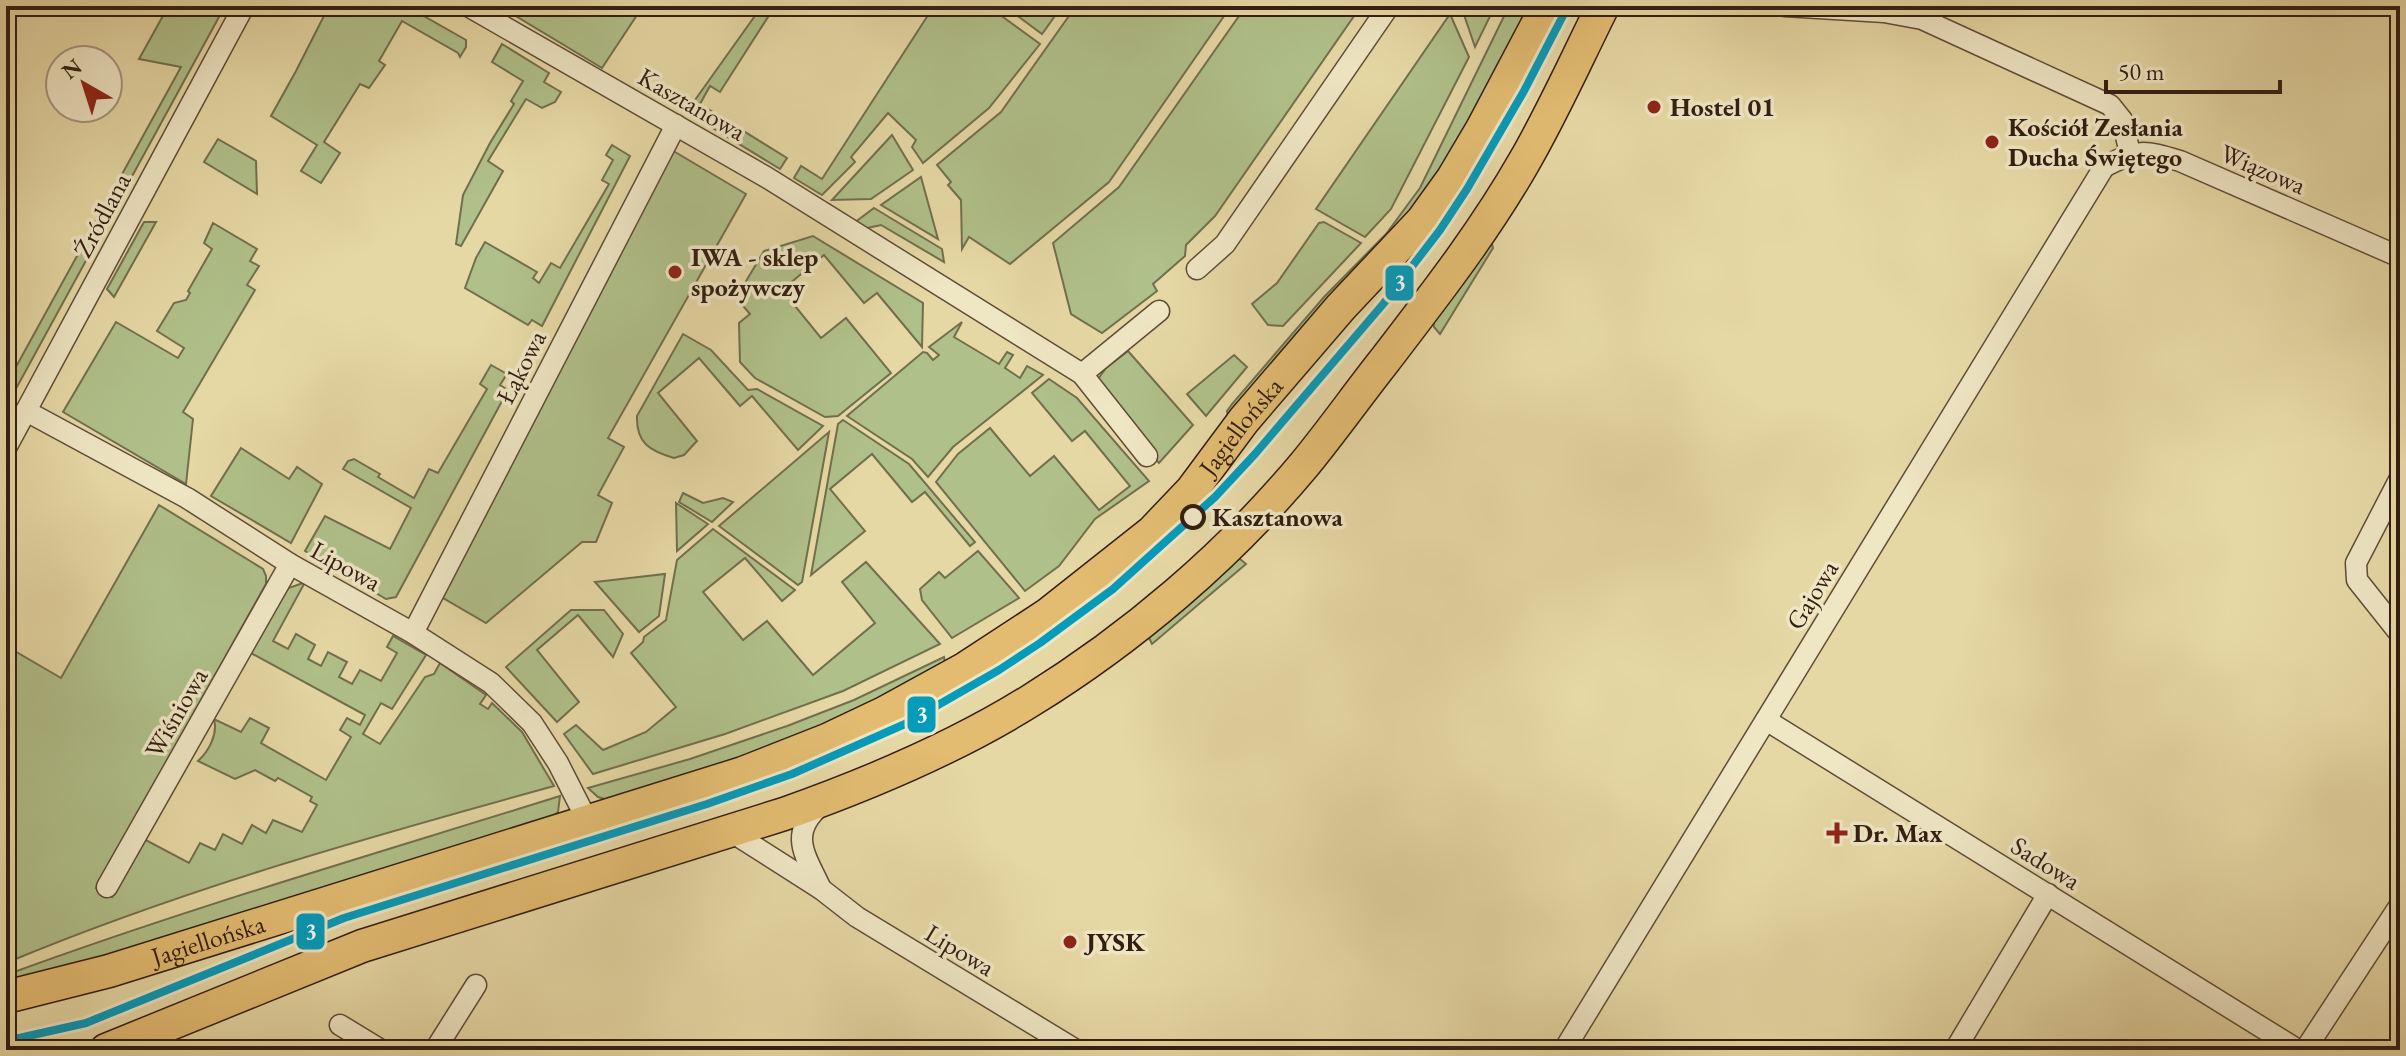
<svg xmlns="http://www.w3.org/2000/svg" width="2406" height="1056" font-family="'EB Garamond',serif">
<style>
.green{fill:#b0c08a;stroke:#726f4e;stroke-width:2}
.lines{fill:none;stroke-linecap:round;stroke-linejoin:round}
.minor-casing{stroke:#604c37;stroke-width:23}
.primary-casing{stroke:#331e12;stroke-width:35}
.minor{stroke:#efe6c4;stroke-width:20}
.primary{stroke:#e3bc72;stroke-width:32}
.tram-1-casing{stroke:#efe6c4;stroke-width:14}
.tram-1{stroke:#059bbb;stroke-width:8}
.poi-dot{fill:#8f2418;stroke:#efe6c4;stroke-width:3}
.stop-dot{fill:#efe6c4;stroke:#331e12;stroke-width:4}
.labels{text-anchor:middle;stroke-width:7;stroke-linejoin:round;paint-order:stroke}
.street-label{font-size:26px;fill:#331e12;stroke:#efe6c4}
.poi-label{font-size:26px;font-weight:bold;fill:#331e12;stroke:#efe6c4;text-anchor:start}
.stop-label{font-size:26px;font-weight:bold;fill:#331e12;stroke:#efe6c4;text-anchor:start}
.line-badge{stroke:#efe6c4;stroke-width:3}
.badge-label{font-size:22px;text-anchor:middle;font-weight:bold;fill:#fff}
</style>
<rect width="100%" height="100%" fill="#e6d8a5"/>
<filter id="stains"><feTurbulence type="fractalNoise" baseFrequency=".0025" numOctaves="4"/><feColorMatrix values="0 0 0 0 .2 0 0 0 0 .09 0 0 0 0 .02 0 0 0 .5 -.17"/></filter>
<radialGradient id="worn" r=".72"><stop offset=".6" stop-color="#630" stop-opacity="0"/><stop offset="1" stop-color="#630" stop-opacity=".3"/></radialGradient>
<g class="green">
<path d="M175,6H225L6,407V385L181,67L139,59L164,14Z"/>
<path d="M329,6H406L466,40V47L460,57L458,53L402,21L379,61L385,65L369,88L360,84L324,142L340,153L321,183L301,171L317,145L271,116L296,71Z"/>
<path d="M499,6H643L602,68Z"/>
<path d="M762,6H775L720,92L710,86L700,104L787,158L780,169L703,122L695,111V100Z"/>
<path d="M934,6H944L953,12L957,6H962L972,12L977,6H988L1040,44L989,108L923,163L912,147L916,140L888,113L851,157L855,162L822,195L794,178L801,166L822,179Z"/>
<path d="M1004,6H1062L1042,34Z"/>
<path d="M1076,6H1231L1109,182L1010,264L969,237L962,249L961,200L948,185L951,182L937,165L1001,112Z"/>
<path d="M1246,6H1361L1215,216L1186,245L1185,256L1153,284L1157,291L1102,333L1071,314L1053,243L1119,187Z"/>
<path d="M1461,6H1495L1475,47Z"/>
<path d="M1509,6H1531L1446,163L1409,216L1228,418L1227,411L1232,404L1324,297L1386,234L1420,188Z"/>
<path d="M1450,14L1469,57L1391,209L1365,237L1316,209Z"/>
<path d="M502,44L549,73L544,82L561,92L555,102L542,108L526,99L488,161L503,171L461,246L456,244L463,195L490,143L514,104L511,101L523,81L492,62Z"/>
<path d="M892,135L913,170L871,199L832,200Z"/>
<path d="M218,139L256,161L257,194L204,162Z"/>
<path d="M612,145L630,156L542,326L532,320L528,325L465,288L476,258L485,242L537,272L533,278L539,283L551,263L560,268L609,184L602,180L613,160L606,155Z"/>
<path d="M670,149L746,194L608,438L624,447L598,495L612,503L596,542H582L486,623L438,595Z"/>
<path d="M921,177L938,239L881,205Z"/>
<path d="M874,208L942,249L944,262L881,225L863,229L850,226Z"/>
<path d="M144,222H156L114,297L107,289Z"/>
<path d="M1324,222L1361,243L1283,326L1268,325L1252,304L1277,283L1319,223Z"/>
<path d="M213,223L257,249L250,261L259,266L247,285L255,290L183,412L193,419L186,484L63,412L116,322L178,358L184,348L157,331L174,303L186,300L190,293L188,291L212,249L204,243Z"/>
<path d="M813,236L923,303L922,347L877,293L864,303L824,255L782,290L821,338L846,318L891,373L838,416L825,417L755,378L740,362L739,323L750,314L736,298L764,251Z"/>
<path d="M1492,244L1493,248L1440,334L1434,327L1433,319L1486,246Z"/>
<path d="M962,322L954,337L999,364L1007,352L1013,355L1005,368L1020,378L1027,366L1043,375L953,447L928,477L912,459L847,416L923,352L927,353L933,360L939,355L929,347Z"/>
<path d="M683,334L711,350L748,390L757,389L823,426L798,450L752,396L740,406L699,358L658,393L697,441L684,455L674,458C650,451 636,443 637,416Z"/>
<path d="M1128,351L1193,425L1159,463L1096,382L1106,368Z"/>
<path d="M1234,355L1247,367L1206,416L1187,394Z"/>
<path d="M491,365L507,374L500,385L508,390L396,597L386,599L305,551L325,516L390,549L411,508L343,469L348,461L354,459L380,474L378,477L414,498L429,469L438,473L487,389L480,384Z"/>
<path d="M1049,379L1077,398L1149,481L1095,519L1059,566L1025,591L936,482L958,454L990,428L1030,476L1054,456L1099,510L1130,486L1085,431L1072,441L1032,393Z"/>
<path d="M843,420L909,464L975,542L970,546L925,492L912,502L872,454L830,489L865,531L811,575L838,424Z"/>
<path d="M829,432L802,582L798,585L719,526Z"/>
<path d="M241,448L289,479L297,467L322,484L291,543L211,496Z"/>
<path d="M683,493L703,503L723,498L733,502L712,522L679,502Z"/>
<path d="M676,503L708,524L677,551Z"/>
<path d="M159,505L263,569L266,576V584L96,888L112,897L144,839L189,863L200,843L215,850L223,834L242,844L252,825L266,833L273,820L302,832L317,805L310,801L312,797L278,778L275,781L255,770L235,779L198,761C209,751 218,734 214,719L241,732L250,718L269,728L261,743L326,780L351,737L340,730L347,718L360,725L365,715L249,652L283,590L303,583L304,584L273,641L288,649L296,634L315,645L308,659L321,666L328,652L347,662L339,677L352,684L360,670L381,681L397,653L387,647L393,636L426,655L392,709L381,703L363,734L380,744L425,677L434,674L440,663L486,695L480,704L488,709L492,703L522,732L554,786C369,837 183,889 6,963V646L61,678Z"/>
<path d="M713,529L795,590L782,601L745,558L703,592L743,640L767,621L813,675L875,623L842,582L866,562L940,644L843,691L725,734L593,774L564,734L576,725L603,750L646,732L676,707L631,653L643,642L644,637L666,620L677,560Z"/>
<path d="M978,551L1019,598L952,638L922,600L920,589L939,572L945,578Z"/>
<path d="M1240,559L1246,564L1152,644L1148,636L1233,560Z"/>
<path d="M665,574L659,616L639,632L595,582Z"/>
<path d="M571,610H604L623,634L613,657L578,615L537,650L579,702L557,722L506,667Z"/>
<path d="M944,657L945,662L927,676L774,747L608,800L598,797L588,788L690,759L787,726L854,700Z"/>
<path d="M560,796L558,812L547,821L110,959L6,984V975C188,908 375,854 560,796Z"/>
</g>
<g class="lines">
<g class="minor-casing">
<g id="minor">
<path d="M468,6L766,177L1082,374L1147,456"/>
<path d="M1785,6L1884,12L1922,19L2110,105L2122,120L2130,153"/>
<path d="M1197,269L1225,244L1389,6"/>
<path d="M1082,374L1159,311"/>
<path d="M26,411L187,498L290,564L413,633L491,683L532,723L558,763L588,822"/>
<path d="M6,448L244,6"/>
<path d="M2400,478L2356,563L2357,580L2400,634"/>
<path d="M413,633L676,125"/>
<path d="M1766,720L2298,1050"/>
<path d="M730,831L821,889L857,917L1076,1050"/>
<path d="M107,887L290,564"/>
<path d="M821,889C806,856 787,834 821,805"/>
<path d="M340,1025L381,1050"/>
<path d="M435,1050L476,985"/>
<path d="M1564,1050L2104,167C2138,149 2143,150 2180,161L2400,257"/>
<path d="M1955,1050L2048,894"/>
<path d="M2305,1050L2400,905"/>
</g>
</g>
<g class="primary-casing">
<g id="primary">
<path id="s1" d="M6,997L109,971L743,773L827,740L884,713L966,668L1047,615L1152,532L1192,490L1244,420L1341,307L1422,221L1453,178L1482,129L1547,6"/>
<path d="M106,1050L362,946L784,814C869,784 953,749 1030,701C1132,638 1227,557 1304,465C1332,431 1358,394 1385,360C1434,296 1484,232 1524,162C1553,112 1577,58 1603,6"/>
</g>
</g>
<use href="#minor" class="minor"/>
<use href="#primary" class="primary"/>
<g class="tram-1-casing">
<path id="tram-1" d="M6,1041L86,1023L344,918L707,804L792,774L905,724L999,670L1040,643L1113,589L1215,497L1255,454L1384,303L1440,230L1467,189L1524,91L1568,6"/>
</g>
<use href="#tram-1" class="tram-1"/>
</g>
<g class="poi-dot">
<circle cx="1654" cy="107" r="8"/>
<circle cx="1992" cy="142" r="8"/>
<circle cx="675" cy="272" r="8"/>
<path d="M1833 821h8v8h8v8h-8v8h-8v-8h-8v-8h8z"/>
<circle cx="1070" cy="942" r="8"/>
</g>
<circle class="stop-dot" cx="1193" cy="517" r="11"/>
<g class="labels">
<g class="street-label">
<text transform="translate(692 104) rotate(30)" y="9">Kasztanowa</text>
<text transform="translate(2263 169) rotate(23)" y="9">Wiązowa</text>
<text transform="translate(102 215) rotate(-62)" y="9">Źródlana</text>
<text transform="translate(521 367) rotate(-63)" y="9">Łąkowa</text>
<text dy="9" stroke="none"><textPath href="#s1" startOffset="1386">Jagiellońska</textPath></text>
<text transform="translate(346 566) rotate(29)" y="9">Lipowa</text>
<text transform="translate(1812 595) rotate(-59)" y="9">Gajowa</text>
<text transform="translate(176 713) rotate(-60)" y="9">Wiśniowa</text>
<text transform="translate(2046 863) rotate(32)" y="9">Sadowa</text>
<text dy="9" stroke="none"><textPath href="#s1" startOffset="210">Jagiellońska</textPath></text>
<text transform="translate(960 950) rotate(31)" y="9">Lipowa</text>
</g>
<g class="poi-label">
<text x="1670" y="116">Hostel 01</text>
<text x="2008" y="136">Kościół Zesłania<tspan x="2008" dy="30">Ducha Świętego</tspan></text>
<text x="691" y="266">IWA - sklep<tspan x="691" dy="30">spożywczy</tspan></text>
<text x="1853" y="842">Dr. Max</text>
<text x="1086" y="951">JYSK</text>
</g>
<g class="stop-label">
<text x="1212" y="526">Kasztanowa</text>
</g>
</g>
<g class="line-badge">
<rect x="1384" y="264" width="31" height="38" rx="8" fill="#059bbb"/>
<rect x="906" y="695" width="31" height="39" rx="8" fill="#059bbb"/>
<rect x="295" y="912" width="31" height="39" rx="8" fill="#059bbb"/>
</g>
<g class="badge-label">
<text x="1400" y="290">3</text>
<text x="922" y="722">3</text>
<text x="311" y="939">3</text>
</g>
<rect width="2406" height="1056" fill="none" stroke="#e6d8a5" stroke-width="32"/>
<rect x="8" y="8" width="2390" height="1040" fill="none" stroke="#331e12" stroke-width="4"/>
<rect x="16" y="16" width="2374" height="1024" fill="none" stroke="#331e12" stroke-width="2"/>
<g transform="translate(84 84) rotate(321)"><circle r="38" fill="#efe6c4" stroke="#a4967d" stroke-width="2"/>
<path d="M0-6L14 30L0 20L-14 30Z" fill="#8f2418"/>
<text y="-12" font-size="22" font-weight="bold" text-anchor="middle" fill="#331e12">N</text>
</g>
<path d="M2106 80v12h174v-12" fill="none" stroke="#331e12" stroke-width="4"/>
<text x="2118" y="80" font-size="24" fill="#331e12" stroke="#efe6c4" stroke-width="6" paint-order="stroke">50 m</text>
<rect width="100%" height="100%" filter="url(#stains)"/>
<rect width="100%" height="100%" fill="url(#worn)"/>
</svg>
